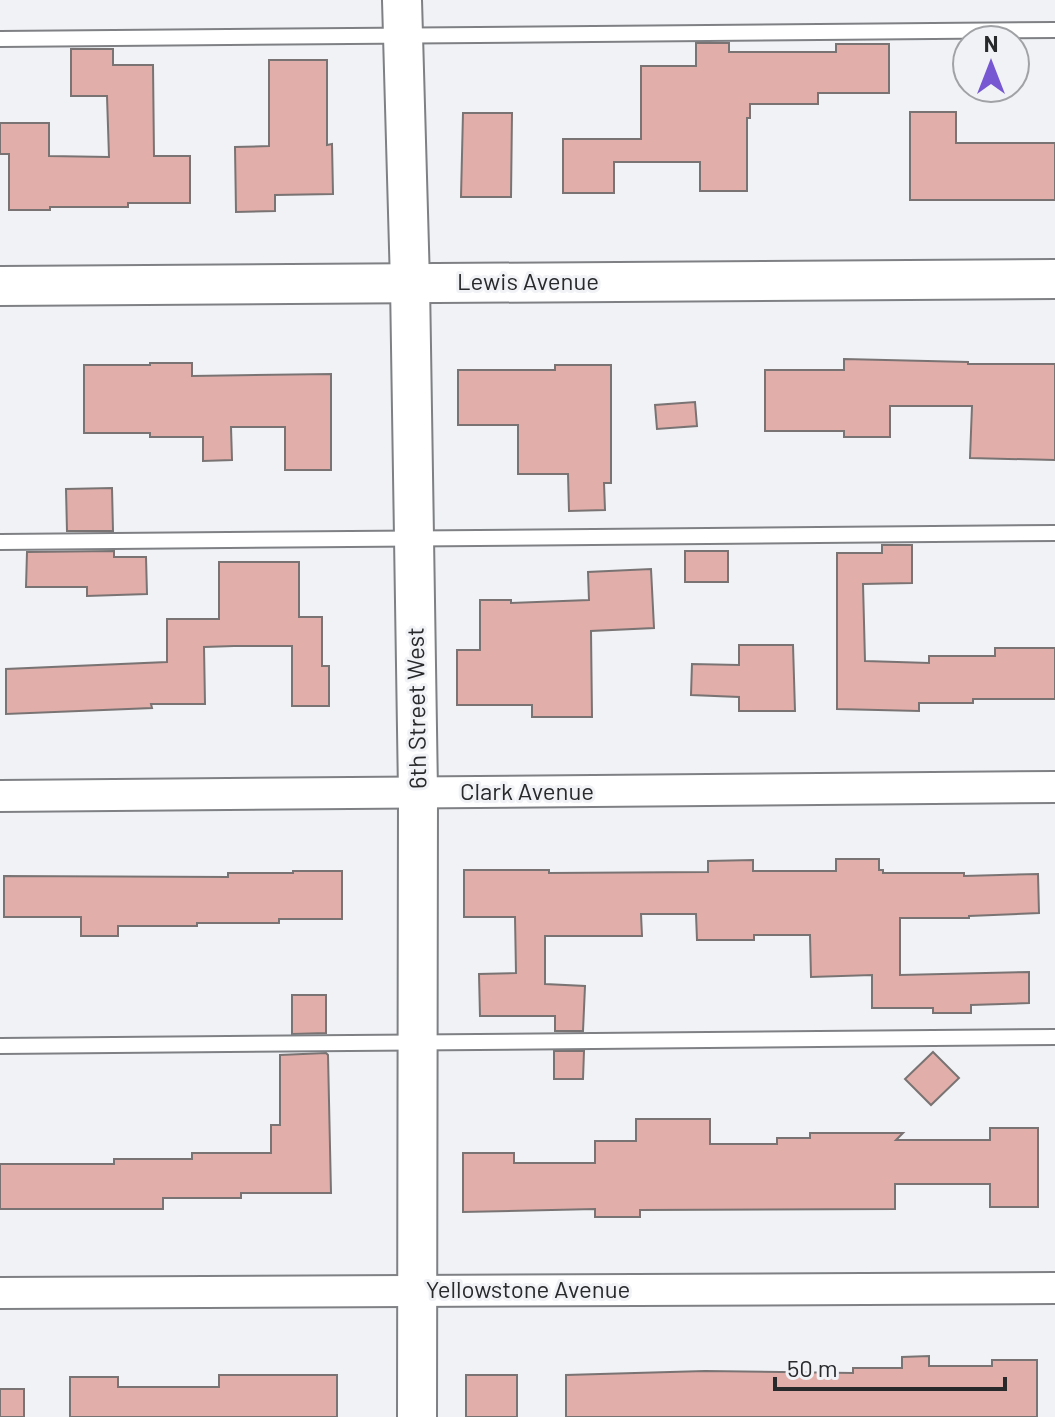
<svg xmlns="http://www.w3.org/2000/svg" width="1055" height="1417" font-family="Barlow,sans-serif">
<style>
.building{fill:#e2aeaa;stroke:#797473;stroke-width:2}
.lines{fill:none;stroke-linecap:round;stroke-linejoin:round}
.service-casing{stroke:#7e8084;stroke-width:18}
.minor-casing{stroke:#7e8084;stroke-width:34}
.tertiary-casing{stroke:#7e8084;stroke-width:42}
.service{stroke:#fff;stroke-width:14}
.minor{stroke:#fff;stroke-width:30}
.tertiary{stroke:#fff;stroke-width:38}
.labels{text-anchor:middle;stroke-width:6;stroke-linejoin:round;paint-order:stroke}
.street-label{font-size:24px;fill:#28292b;stroke:#f0f2f6}
</style>
<rect width="100%" height="100%" fill="#f0f2f6"/>
<g class="building">
<path d="M696,43H729V52H836V44H889V93H818V104H750V118H747V191H700V162H614V193H563V139H641V66H696Z"/>
<path d="M71,49H113V65H153L154,156H190V203H128V207H50V210H9V154H0V123H49V156L109,157L107,96H71Z"/>
<path d="M269,60H327V145L332,144L333,194L275,195V211L236,212L235,147L269,146Z"/>
<path d="M910,112H956V143H1055V200H910Z"/>
<path d="M463,113H512L511,197H461Z"/>
<path d="M844,359L968,362V364H1055V460L970,458L972,406H890V437H844V431H765V370H844Z"/>
<path d="M150,363H192V376L331,374V470H285V427H231L232,460L203,461V437H150V433H84V365H150Z"/>
<path d="M555,365H611V483H604L605,510L569,511L568,474H518V425H458V370H555Z"/>
<path d="M695,402L697,426L657,429L655,405Z"/>
<path d="M112,488L113,531H67L66,489Z"/>
<path d="M882,545H912V583L863,584L865,661L929,663V656H995V648H1055V699H973V703H919V711L837,709V553H882Z"/>
<path d="M114,551V557H146L147,594L87,596V587H26L27,552Z"/>
<rect x="685" y="551" width="43" height="31"/>
<path d="M219,562H299V617H322V666H329V706H292V646H234L204,647L205,704H151L152,708L6,714V669L167,662V619H219Z"/>
<path d="M651,569L654,628L591,631L592,717H532V705H457V650H480V600H511V603L589,600L588,572Z"/>
<path d="M739,645H793L795,711H739V697L691,695L692,664L739,665Z"/>
<path d="M836,859H879V870H883V873H964V876L1038,874L1039,913L969,916V918H900V975L1029,972V1003L971,1005V1013H933V1008H872V975L811,977L810,935H754V940H697L696,914H641L642,936H545V984L585,986L583,1031H555V1016H480L479,974L516,973L515,917H464V870H549V873L708,872V861L753,860V871H836Z"/>
<path d="M293,871H342V919H279V923H197V926H118V936H81V917H4V876L228,877V873H293Z"/>
<path d="M292,995H326V1033L292,1034Z"/>
<path d="M554,1051H584L583,1079H554Z"/>
<path d="M933,1052L959,1078L931,1105L905,1079Z"/>
<path d="M326,1053L328,1055L331,1193H241V1198H163V1209H0V1164H114V1159H192V1153H271V1125H280V1055Z"/>
<path d="M636,1119H710V1144H777V1138H810V1133H903L896,1140H990V1128H1038V1207H990V1184H895V1209L640,1210V1217H595V1209L463,1212V1153H514V1163H595V1141H636Z"/>
<path d="M929,1356V1366H992V1360H1037V1417H566V1375L705,1371L853,1373V1368H902V1357Z"/>
<path d="M219,1375H337V1417H70V1377H118V1387H219Z"/>
<rect x="466" y="1375" width="51" height="42"/>
<rect x="0" y="1389" width="24" height="28"/>
</g>
<g class="lines">
<g class="service-casing">
<g id="service">
<path d="M0,39L1055,30"/>
<path d="M0,542L1055,533"/>
<path d="M0,1046L1055,1037"/>
</g>
</g>
<g class="minor-casing">
<g id="minor">
<path d="M0,796L1055,787"/>
<path d="M0,1293L1055,1288"/>
</g>
</g>
<g class="tertiary-casing">
<g id="tertiary">
<path d="M402,0L410,283L418,792L417,1417"/>
<path d="M0,286L1055,279"/>
</g>
</g>
<use href="#service" class="service"/>
<use href="#minor" class="minor"/>
<use href="#tertiary" class="tertiary"/>
</g>
<g class="labels">
<g class="street-label">
<text x="528" y="290">Lewis Avenue</text>
<text transform="translate(417 708) rotate(-91)" y="8">6th Street West</text>
<text x="527" y="800">Clark Avenue</text>
<text x="528" y="1298">Yellowstone Avenue</text>
</g>
</g>
<g transform="translate(991 64)"><circle r="38" fill="#f0f2f6" stroke="#a0a2a5" stroke-width="2"/>
<path d="M0-6L14 30L0 20L-14 30Z" fill="#7758d2"/>
<text y="-12" font-size="22" font-weight="bold" text-anchor="middle" fill="#28292b">N</text>
</g>
<path d="M775 1377v12h230v-12" fill="none" stroke="#28292b" stroke-width="4"/>
<text x="787" y="1377" font-size="24" fill="#28292b" stroke="#f0f2f6" stroke-width="6" paint-order="stroke">50 m</text>
</svg>
